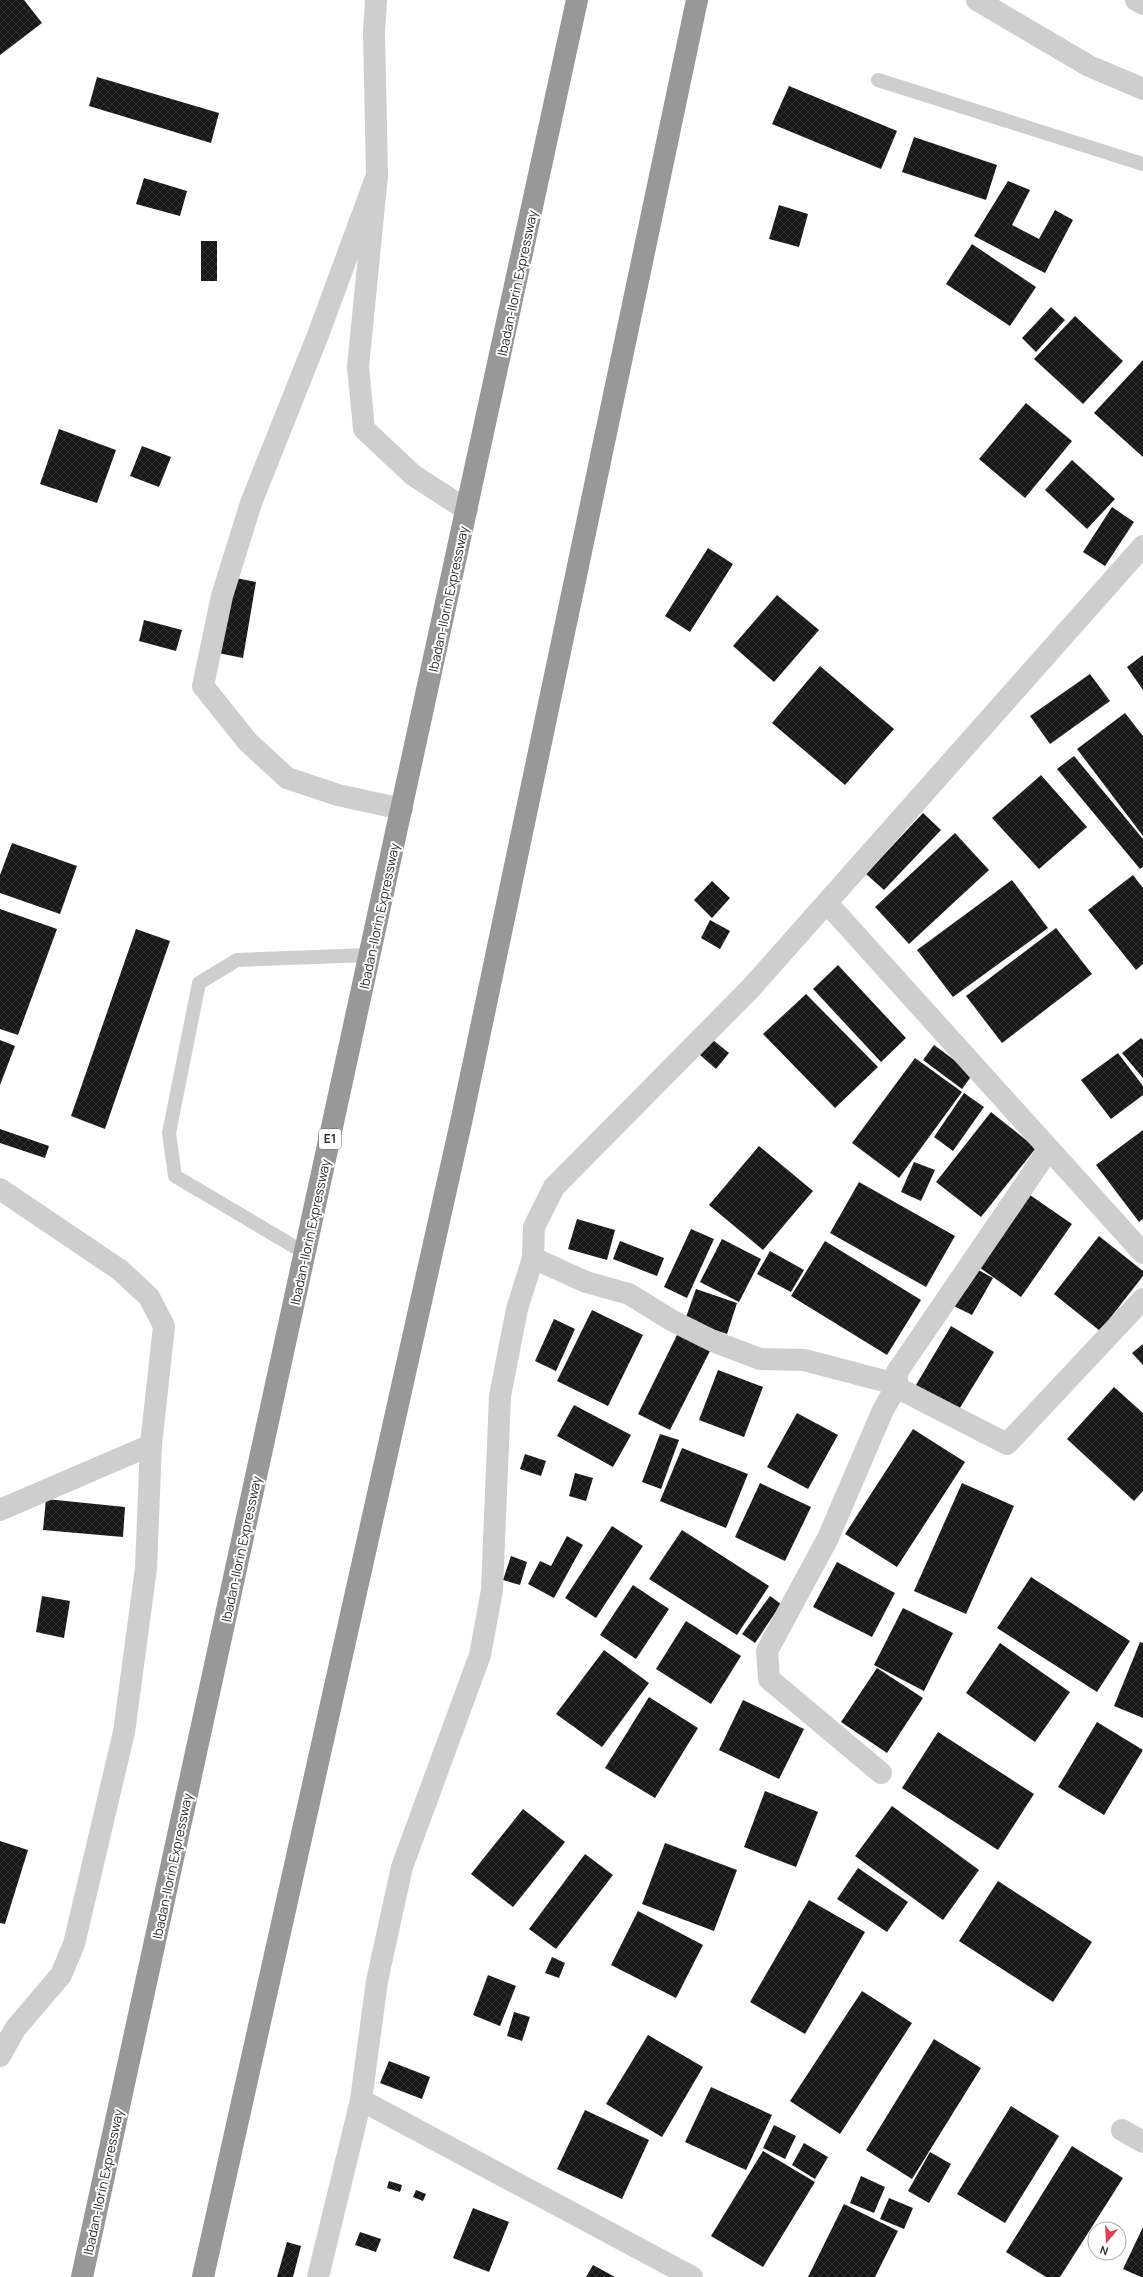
<svg xmlns="http://www.w3.org/2000/svg" width="1143" height="2277" font-family="Manrope,sans-serif">
<style>
.building{fill:url(#building-cross-hatch)}
.lines{fill:none;stroke-linecap:round;stroke-linejoin:round}
.service{stroke:#cecece;stroke-width:14}
.minor{stroke:#cecece;stroke-width:22}
.tertiary{stroke:#cecece;stroke-width:22}
.motorway{stroke:#989898;stroke-width:22}
.labels{text-anchor:middle;stroke-width:4;stroke-linejoin:round;paint-order:stroke}
.shield{fill:#fff;stroke:#6f6f6f;stroke-width:1}
.shield-label{font-size:12px;font-weight:bold;fill:#313131}
.street-label{font-size:13px;fill:#313131;stroke:#fff}
</style>
<defs>
<pattern id="building-cross-hatch" width="8" height="8" patternUnits="userSpaceOnUse"><rect width="8" height="8" fill="#181818"/><path d="M0 0l8 8M0 8l8-8" fill="none" stroke="#313131"/></pattern>
</defs>
<rect width="100%" height="100%" fill="#fff"/>
<g class="building">
<path d="M0,0H24L42,23L0,55Z"/>
<path d="M97,77L219,113L211,143L89,106Z"/>
<path d="M789,86L897,131L881,169L772,124Z"/>
<path d="M914,137L997,165L986,200L902,172Z"/>
<path d="M144,178L187,191L180,216L136,204Z"/>
<path d="M1008,181L1030,190L1012,225L1039,239L1055,210L1073,220L1045,273L974,236Z"/>
<path d="M779,205L808,214L799,247L769,239Z"/>
<rect x="201" y="241" width="16" height="40"/>
<path d="M972,244L1036,287L1010,326L946,284Z"/>
<path d="M1051,307L1065,320L1036,352L1022,338Z"/>
<path d="M1075,316L1123,361L1083,404L1034,359Z"/>
<path d="M1143,360V457L1094,413Z"/>
<path d="M1026,403L1072,441L1025,498L979,459Z"/>
<path d="M59,429L116,450L97,503L40,484Z"/>
<path d="M142,446L171,457L159,487L130,476Z"/>
<path d="M1072,460L1115,499L1087,529L1045,490Z"/>
<path d="M1112,507L1134,522L1105,566L1083,552Z"/>
<path d="M708,548L733,564L690,632L665,616Z"/>
<path d="M231,577L256,582L243,658L218,653Z"/>
<path d="M777,595L819,630L774,682L733,646Z"/>
<path d="M144,620L182,630L176,651L139,641Z"/>
<path d="M1143,655V690L1127,667Z"/>
<path d="M820,666L894,729L845,785L772,723Z"/>
<path d="M1090,674L1110,701L1050,744L1030,716Z"/>
<path d="M1125,713L1143,736V836L1077,749Z"/>
<path d="M1074,756L1143,839V867L1140,869L1057,769Z"/>
<path d="M1041,775L1087,827L1039,869L992,818Z"/>
<path d="M923,813L941,830L884,890L866,874Z"/>
<path d="M955,833L989,870L909,944L875,907Z"/>
<path d="M12,843L77,866L60,914L0,893V875Z"/>
<path d="M1133,875L1143,888V964L1136,970L1088,910Z"/>
<path d="M1012,880L1048,928L953,997L917,950Z"/>
<path d="M712,881L730,898L712,918L694,900Z"/>
<path d="M0,909L57,929L18,1035L0,1029Z"/>
<path d="M710,920L730,931L720,949L701,938Z"/>
<path d="M1056,928L1092,974L1002,1043L966,996Z"/>
<path d="M136,929L170,941L105,1129L71,1116Z"/>
<path d="M838,965L906,1038L881,1062L813,989Z"/>
<path d="M806,994L878,1067L835,1108L763,1034Z"/>
<path d="M1141,1038L1143,1040V1078L1122,1053Z"/>
<path d="M0,1040L15,1046L0,1085Z"/>
<path d="M713,1040L729,1053L716,1069L700,1055Z"/>
<path d="M934,1045L973,1074L962,1089L923,1060Z"/>
<path d="M1118,1053L1143,1086V1095L1111,1119L1081,1080Z"/>
<path d="M915,1058L962,1092L899,1178L852,1143Z"/>
<path d="M964,1093L984,1107L953,1151L934,1137Z"/>
<path d="M991,1112L1036,1148L981,1217L936,1182Z"/>
<path d="M0,1129L49,1146L45,1158L0,1143Z"/>
<path d="M1143,1130V1219L1139,1222L1096,1165Z"/>
<path d="M759,1146L813,1191L763,1250L709,1205Z"/>
<path d="M914,1162L935,1170L921,1201L901,1192Z"/>
<path d="M859,1182L955,1236L926,1287L830,1233Z"/>
<path d="M1027,1193L1072,1224L1021,1297L976,1265Z"/>
<path d="M577,1219L615,1230L607,1260L568,1249Z"/>
<path d="M691,1229L714,1239L687,1298L664,1287Z"/>
<path d="M1099,1236L1143,1271V1276L1100,1331L1054,1294Z"/>
<path d="M722,1239L761,1259L739,1302L700,1282Z"/>
<path d="M620,1241L664,1258L657,1276L613,1259Z"/>
<path d="M825,1241L921,1300L887,1355L791,1296Z"/>
<path d="M770,1251L804,1270L791,1292L757,1274Z"/>
<path d="M973,1267L993,1278L972,1315L952,1305Z"/>
<path d="M696,1289L737,1303L727,1334L685,1320Z"/>
<path d="M592,1310L643,1335L608,1406L557,1381Z"/>
<path d="M554,1319L575,1329L556,1371L535,1361Z"/>
<path d="M951,1326L994,1352L958,1411L916,1385Z"/>
<path d="M679,1331L712,1347L670,1430L638,1414Z"/>
<path d="M1143,1344V1365L1132,1353Z"/>
<path d="M718,1370L763,1387L744,1437L699,1420Z"/>
<path d="M1114,1387L1143,1413V1491L1134,1501L1067,1439Z"/>
<path d="M574,1405L631,1435L613,1467L557,1436Z"/>
<path d="M797,1413L838,1435L808,1489L767,1467Z"/>
<path d="M913,1429L965,1462L897,1567L845,1534Z"/>
<path d="M660,1434L679,1440L661,1489L642,1482Z"/>
<path d="M682,1448L748,1474L726,1528L660,1501Z"/>
<path d="M525,1454L546,1461L541,1476L520,1469Z"/>
<path d="M575,1473L593,1478L586,1501L569,1496Z"/>
<path d="M760,1483L811,1507L785,1561L735,1537Z"/>
<path d="M962,1483L1014,1506L966,1614L914,1591Z"/>
<path d="M46,1499L125,1507L123,1537L43,1530Z"/>
<path d="M612,1526L643,1546L596,1618L565,1598Z"/>
<path d="M682,1530L769,1586L737,1635L649,1579Z"/>
<path d="M567,1536L583,1545L554,1598L528,1584L540,1561L551,1566Z"/>
<path d="M511,1556L527,1562L520,1585L503,1580Z"/>
<path d="M837,1562L895,1593L872,1637L813,1607Z"/>
<path d="M1031,1577L1130,1641L1097,1692L997,1628Z"/>
<path d="M633,1585L669,1609L636,1659L600,1635Z"/>
<path d="M42,1596L70,1601L64,1638L36,1632Z"/>
<path d="M770,1596L781,1604L755,1643L742,1634Z"/>
<path d="M903,1608L953,1633L924,1691L874,1665Z"/>
<path d="M686,1621L741,1656L711,1704L656,1669Z"/>
<path d="M1140,1642L1143,1643V1718L1114,1706Z"/>
<path d="M1000,1643L1070,1692L1035,1742L966,1693Z"/>
<path d="M604,1650L649,1683L602,1747L556,1714Z"/>
<path d="M877,1668L923,1698L887,1753L841,1722Z"/>
<path d="M649,1697L698,1728L655,1798L605,1768Z"/>
<path d="M743,1700L804,1729L779,1779L719,1750Z"/>
<path d="M1097,1722L1143,1750L1104,1815L1058,1787Z"/>
<path d="M938,1732L1034,1794L998,1850L902,1788Z"/>
<path d="M765,1791L818,1812L796,1867L744,1847Z"/>
<path d="M892,1806L979,1870L943,1920L855,1856Z"/>
<path d="M523,1809L565,1842L513,1907L471,1874Z"/>
<path d="M0,1841L28,1850L5,1924L0,1923Z"/>
<path d="M665,1843L737,1870L714,1931L642,1904Z"/>
<path d="M585,1854L613,1875L556,1949L529,1929Z"/>
<path d="M858,1868L908,1902L887,1932L837,1899Z"/>
<path d="M998,1881L1092,1942L1053,2002L959,1941Z"/>
<path d="M809,1900L865,1932L805,2034L750,2002Z"/>
<path d="M638,1911L703,1945L676,1998L611,1965Z"/>
<path d="M552,1957L565,1963L559,1978L545,1973Z"/>
<path d="M488,1975L516,1986L500,2026L473,2015Z"/>
<path d="M862,1991L912,2023L840,2134L790,2101Z"/>
<path d="M514,2012L530,2017L522,2041L507,2036Z"/>
<path d="M648,2035L703,2067L662,2137L606,2104Z"/>
<path d="M934,2039L981,2068L912,2179L866,2150Z"/>
<path d="M389,2061L430,2077L422,2099L380,2083Z"/>
<path d="M711,2087L772,2115L746,2170L685,2142Z"/>
<path d="M1011,2106L1059,2136L1005,2223L957,2194Z"/>
<path d="M585,2110L649,2140L622,2199L557,2169Z"/>
<path d="M774,2125L796,2136L785,2159L763,2148Z"/>
<path d="M804,2143L828,2157L815,2179L792,2165Z"/>
<path d="M1072,2146L1123,2178L1060,2277H1046L1006,2252Z"/>
<path d="M763,2151L815,2182L763,2267L711,2236Z"/>
<path d="M930,2152L951,2164L929,2203L908,2191Z"/>
<path d="M861,2176L885,2187L874,2213L850,2203Z"/>
<path d="M389,2181L402,2185L400,2192L387,2188Z"/>
<path d="M416,2190L426,2194L423,2201L413,2197Z"/>
<path d="M889,2198L913,2208L904,2229L880,2219Z"/>
<path d="M844,2204L898,2231L875,2277H808Z"/>
<path d="M473,2208L509,2222L489,2272L453,2258Z"/>
<path d="M1143,2227V2277H1141L1123,2269Z"/>
<path d="M360,2232L381,2239L376,2252L355,2245Z"/>
<path d="M287,2242L301,2246L293,2277H277Z"/>
<path d="M593,2265L615,2277H586Z"/>
</g>
<g class="lines">
<g class="service">
<path d="M878,80L1143,164"/>
<path d="M305,1253L175,1176L169,1133L199,983L237,960L370,955"/>
</g>
<g class="minor">
<path d="M376,0L374,32L377,175L358,367L364,429L413,475L467,510"/>
<path d="M1136,0L1143,4"/>
<path d="M377,175L318,335L251,503L222,596L203,686L248,742L287,778L338,795L402,809"/>
<path d="M827,903L1143,1253"/>
<path d="M0,1189L120,1270L149,1297L164,1326L151,1445L146,1568L124,1732L74,1944L61,1975L15,2029L0,2056"/>
<path d="M533,1258L586,1282L629,1294L671,1320L715,1342L760,1359L804,1360L896,1384L898,1388L1007,1444L1143,1299"/>
<path d="M0,1510L151,1445"/>
<path d="M881,1773L769,1679L767,1651L828,1538L883,1410L897,1386V1372L1049,1149"/>
<path d="M361,2100L692,2277"/>
<path d="M1122,2130L1143,2142"/>
<path d="M318,2277L361,2100L377,1981L402,1867L480,1655L492,1590L500,1396L517,1309L533,1258L534,1227L554,1187L750,989L1143,546"/>
</g>
<path class="tertiary" d="M977,0L1089,66L1143,89"/>
<g class="motorway">
<path d="M82,2277L577,0"/>
<path d="M203,2277L462,1118L697,0"/>
</g>
</g>
<g class="labels">
<rect class="shield" x="319" y="1129" width="22" height="20" rx="3"/>
<g class="shield-label">
<text x="330" y="1143">E1</text>
</g>
<g class="street-label">
<text transform="translate(517 283) rotate(-78)" y="5">Ibadan-Ilorin Expressway</text>
<text transform="translate(448 599) rotate(-78)" y="5">Ibadan-Ilorin Expressway</text>
<text transform="translate(379 916) rotate(-78)" y="5">Ibadan-Ilorin Expressway</text>
<text transform="translate(310 1232) rotate(-78)" y="5">Ibadan-Ilorin Expressway</text>
<text transform="translate(241 1549) rotate(-78)" y="5">Ibadan-Ilorin Expressway</text>
<text transform="translate(172 1866) rotate(-78)" y="5">Ibadan-Ilorin Expressway</text>
<text transform="translate(103 2182) rotate(-78)" y="5">Ibadan-Ilorin Expressway</text>
</g>
</g>
<g transform="translate(1107 2241) rotate(198)"><circle r="19" fill="#ffffff" stroke="#adadad"/>
<path d="M0-3L7 15L0 10L-7 15Z" fill="#d94355"/>
<text y="-6" font-size="11" font-weight="bold" text-anchor="middle" fill="#313131">N</text>
</g>
</svg>
